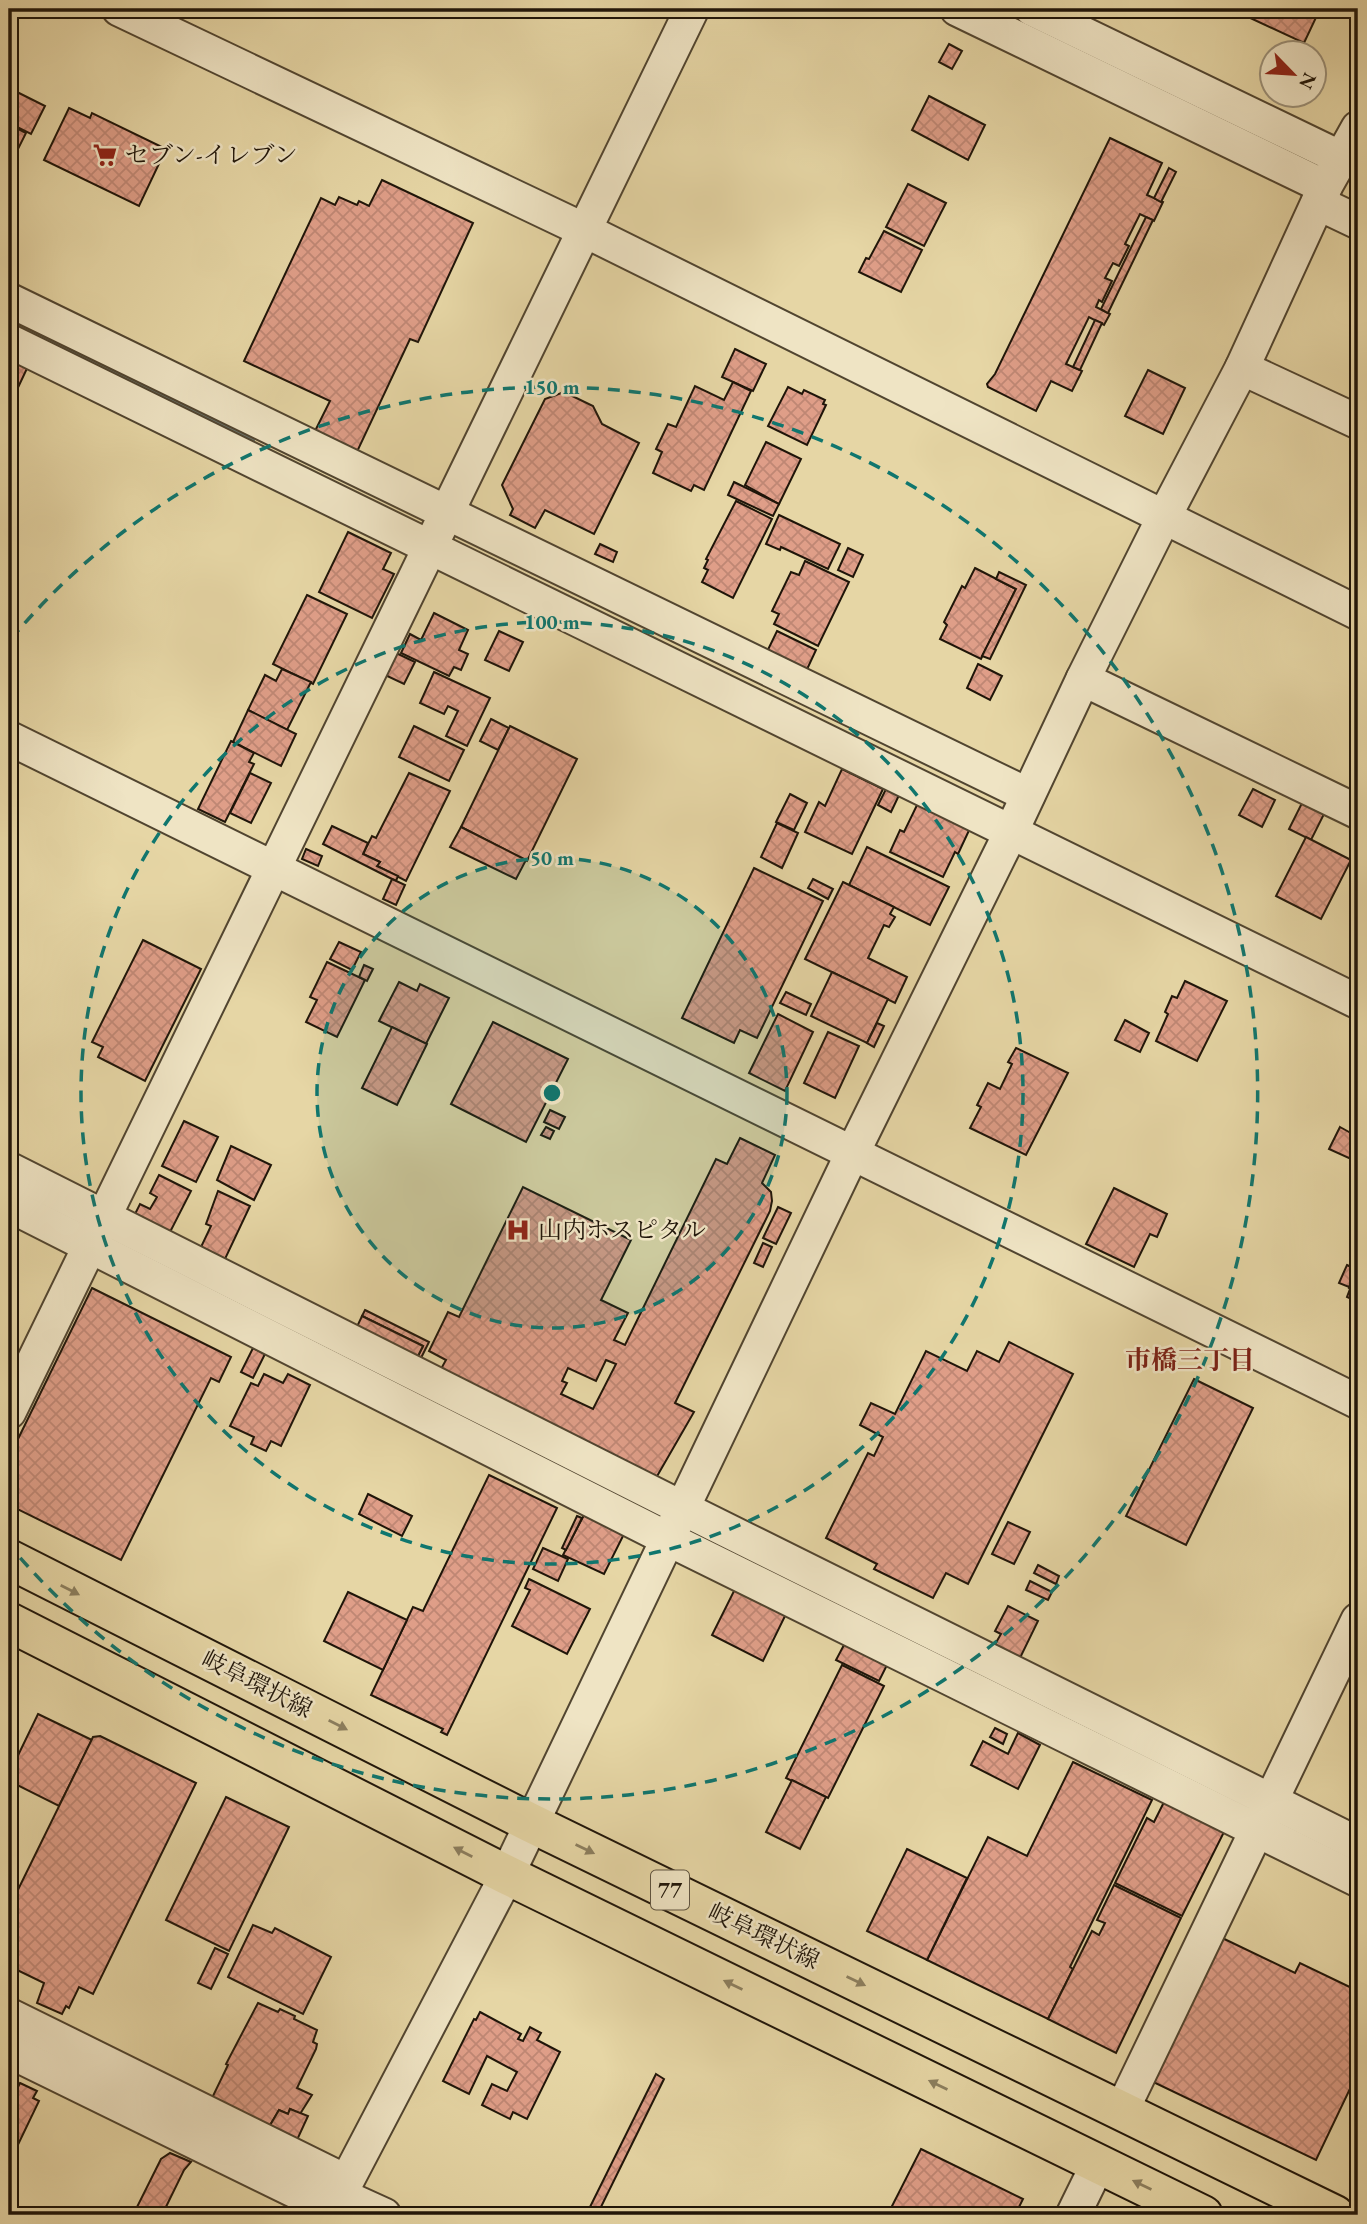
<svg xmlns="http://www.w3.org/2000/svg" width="1367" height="2224" font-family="'EB Garamond','Noto Serif JP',serif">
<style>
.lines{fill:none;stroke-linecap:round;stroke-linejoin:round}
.stream{stroke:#6a766f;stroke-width:10}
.building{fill:url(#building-cross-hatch);stroke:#1f1509;stroke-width:2;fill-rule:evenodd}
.minor-casing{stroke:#514530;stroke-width:37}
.major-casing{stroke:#1f1509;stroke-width:42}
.minor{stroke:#efe4c4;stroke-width:33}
.major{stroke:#e6d6a5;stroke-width:38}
.oneway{fill:#8c7f5f}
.ring{fill:none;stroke:#0f766e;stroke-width:3.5;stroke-dasharray:12 9}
.labels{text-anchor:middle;stroke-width:5;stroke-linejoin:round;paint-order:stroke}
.shield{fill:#efe4c4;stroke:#5d5341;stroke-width:2}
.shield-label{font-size:23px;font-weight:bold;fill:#1f1509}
.poi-label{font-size:24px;fill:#1f1509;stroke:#efe4c4;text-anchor:start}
.street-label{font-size:24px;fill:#1f1509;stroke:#efe4c4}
.neighbourhood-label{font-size:26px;font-weight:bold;fill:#7a1f14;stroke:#efe4c4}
.centre{fill:#0f766e;stroke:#efe4c4;stroke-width:3.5}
.ring-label{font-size:21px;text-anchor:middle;font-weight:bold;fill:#0f766e;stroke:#efe4c4;stroke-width:5;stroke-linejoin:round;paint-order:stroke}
</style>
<defs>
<pattern id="building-cross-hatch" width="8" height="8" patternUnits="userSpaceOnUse" patternTransform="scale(1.75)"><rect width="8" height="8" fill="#df9e88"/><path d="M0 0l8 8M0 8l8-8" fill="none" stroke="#bf8774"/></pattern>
</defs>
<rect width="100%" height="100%" fill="#e6d6a5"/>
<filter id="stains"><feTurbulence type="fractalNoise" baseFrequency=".00286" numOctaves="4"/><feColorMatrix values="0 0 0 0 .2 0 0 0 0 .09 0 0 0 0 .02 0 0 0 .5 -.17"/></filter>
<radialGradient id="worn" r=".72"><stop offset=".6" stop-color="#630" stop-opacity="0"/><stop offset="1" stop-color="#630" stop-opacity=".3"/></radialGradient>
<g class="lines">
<g class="stream">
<path d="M999,9L1028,23"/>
<path d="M9,321L250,441"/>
<path d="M605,1488L648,1510"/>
</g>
</g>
<g class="building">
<path d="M1231,9H1320L1304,43Z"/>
<path d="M949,44L962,51L952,69L939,62Z"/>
<path d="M9,88L45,106L31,134L9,123Z"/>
<path d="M929,96L985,125L968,160L912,130Z"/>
<path d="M69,108L90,118L92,113L166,149L139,206L44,160Z"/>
<path d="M9,124L26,133L11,163L9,162Z"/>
<path d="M1110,138L1162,163L1147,195L1163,202L1154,221L1140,214L1125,244L1129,246L1119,266L1113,263L1105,278L1112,281L1102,302L1099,300L1096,307L1110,314L1104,325L1089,317L1066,364L1082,371L1072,391L1051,381L1036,411L988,387L987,384L995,374Z"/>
<path d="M1169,168L1176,172L1161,202L1154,198Z"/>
<path d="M382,180L473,223L418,342L410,339L355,456L312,437L330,401L244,361L321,198L335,205L339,197L357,205L359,201L369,206Z"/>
<path d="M908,184L946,203L924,246L886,227Z"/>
<path d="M1146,217L1153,220L1108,313L1101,309Z"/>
<path d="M884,231L922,250L901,292L859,272L866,258L869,259Z"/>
<path d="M1095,320L1102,323L1080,370L1073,367Z"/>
<path d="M9,349L31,360L14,396L9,393Z"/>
<path d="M735,349L766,364L753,391L722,377Z"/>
<path d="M1148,370L1185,388L1163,434L1125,416Z"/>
<path d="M733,382L751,391L704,490L694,485L691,491L653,473L662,452L656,449L668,424L676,427L695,386L724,400Z"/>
<path d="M788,387L802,394L804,390L825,400L823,404L826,405L807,445L768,426Z"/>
<path d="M564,392L593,406L602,424L639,443L594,534L545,510L535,528L510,515L513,509L502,485L545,399Z"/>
<path d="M766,442L801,459L779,504L745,485Z"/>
<path d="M734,482L779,504L773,516L728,495Z"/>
<path d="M736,501L772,519L733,598L702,582L708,570L704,568L708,560L706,559Z"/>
<path d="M779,515L840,544L828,569L781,547L780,550L766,544Z"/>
<path d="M348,532L391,553L383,569L394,574L372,618L319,592Z"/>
<path d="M600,544L617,552L613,562L595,554Z"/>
<path d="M848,548L863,555L853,577L838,570Z"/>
<path d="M805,561L849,582L818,646L774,624L779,614L772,611L791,572L799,575Z"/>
<path d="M975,568L1016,589L981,659L940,639L947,625L944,622L962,586L965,588Z"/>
<path d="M999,572L1026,585L990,659L982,656L1016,589L996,579Z"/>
<path d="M307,595L347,614L313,684L273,664Z"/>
<path d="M434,613L468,630L459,650L468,654L461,670L454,667L449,676L401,653L410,634L421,640Z"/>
<path d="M499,631L523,642L509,671L485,660Z"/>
<path d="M777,631L816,650L803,678L763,660Z"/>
<path d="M394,652L415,662L404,684L383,674Z"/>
<path d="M978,664L1002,676L990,700L967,688Z"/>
<path d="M282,669L311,682L287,730L248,710L265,675L276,681Z"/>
<path d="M434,672L490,698L467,746L446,736L458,711L448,706L444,714L420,703Z"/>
<path d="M248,710L296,734L281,766L233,742Z"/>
<path d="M491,719L509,728L498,750L480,741Z"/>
<path d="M414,726L464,750L449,781L399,757Z"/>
<path d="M510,726L577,759L527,861L461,827Z"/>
<path d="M231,741L254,753L249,762L254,764L225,822L198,809Z"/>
<path d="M842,769L883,789L852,854L805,832L819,802L825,806Z"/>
<path d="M250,773L271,783L251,823L230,813Z"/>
<path d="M409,773L450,791L406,881L377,866L380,862L363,854L372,836L376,838Z"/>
<path d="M888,785L901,791L891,812L878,805Z"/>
<path d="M1253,789L1275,800L1262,827L1239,815Z"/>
<path d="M790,794L807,803L794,830L776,822Z"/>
<path d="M1303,801L1325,812L1311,840L1289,829Z"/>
<path d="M918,803L972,824L958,854L955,852L943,877L890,852L900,830L904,832Z"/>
<path d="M777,823L798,833L782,868L761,857Z"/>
<path d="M332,826L368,843L363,854L380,862L377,866L398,876L396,881L323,844Z"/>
<path d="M461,827L526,860L516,879L450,847Z"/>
<path d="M1306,837L1351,860L1321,919L1276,896Z"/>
<path d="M867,847L949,887L930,925L849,885Z"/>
<path d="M306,849L322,856L318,866L302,859Z"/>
<path d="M754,868L823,901L757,1038L740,1030L734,1043L682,1018Z"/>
<path d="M392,879L405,885L396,905L383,899Z"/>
<path d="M813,879L833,889L828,899L808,888Z"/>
<path d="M843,882L894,907L890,914L895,917L889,927L884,925L868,958L907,977L895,1003L805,959Z"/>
<path d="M143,940L201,969L145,1081L98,1057L103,1047L92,1042Z"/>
<path d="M339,942L361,952L352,970L330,959Z"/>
<path d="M327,962L365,980L337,1037L306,1022L317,1000L310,997Z"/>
<path d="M364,965L373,969L367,981L359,977Z"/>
<path d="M832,972L888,999L867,1043L811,1016Z"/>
<path d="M1185,981L1227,1001L1197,1061L1156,1041L1168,1014L1165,1012L1172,996L1177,998Z"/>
<path d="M399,982L417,991L420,984L449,998L426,1044L379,1021Z"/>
<path d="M786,992L811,1004L806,1015L780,1003Z"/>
<path d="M778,1014L813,1032L785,1091L749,1073Z"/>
<path d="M1125,1020L1149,1033L1140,1052L1115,1040Z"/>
<path d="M493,1022L568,1059L526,1142L451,1104Z"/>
<path d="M877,1023L884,1026L874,1047L867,1043Z"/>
<path d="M392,1027L427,1044L397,1105L362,1088Z"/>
<path d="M828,1032L859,1046L835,1098L804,1083Z"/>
<path d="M1016,1048L1068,1073L1026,1155L970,1128L981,1107L977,1105L988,1083L1000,1089L1012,1064L1008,1062Z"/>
<path d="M550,1110L565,1117L559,1129L544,1122Z"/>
<path d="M184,1121L218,1137L196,1182L162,1166Z"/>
<path d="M546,1127L554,1131L550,1139L541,1135Z"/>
<path d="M1340,1127L1358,1137V1145L1351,1159L1329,1149Z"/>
<path d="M740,1138L775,1155L762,1183L771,1192L772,1201L770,1211L675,1403L694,1412L656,1478L437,1376L446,1360L429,1351L448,1312L459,1317L523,1187L631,1240L601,1300L628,1313L614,1340L625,1345L716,1159L727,1164ZM606,1360L616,1364L593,1409L561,1394L567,1383L562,1381L568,1368L596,1381Z"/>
<path d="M231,1146L271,1165L254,1200L217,1180Z"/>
<path d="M159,1175L191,1191L166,1240L131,1222L140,1204L150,1209L157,1197L150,1193Z"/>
<path d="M1114,1188L1167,1214L1157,1237L1150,1234L1134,1267L1086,1244Z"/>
<path d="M218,1191L250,1206L225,1259L201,1247L211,1226L206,1224Z"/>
<path d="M778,1207L791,1213L776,1244L763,1238Z"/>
<path d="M763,1243L772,1247L763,1267L754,1263Z"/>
<path d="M1347,1265L1357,1270L1349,1287L1339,1283Z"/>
<path d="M1358,1268V1292L1349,1288Z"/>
<path d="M92,1288L231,1357L219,1382L211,1378L121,1560L9,1505V1439L16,1443Z"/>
<path d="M1350,1289L1358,1292V1302L1347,1297Z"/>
<path d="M365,1310L429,1342L418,1364L415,1362L423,1346L362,1316Z"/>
<path d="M362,1316L423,1346L415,1362L354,1333Z"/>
<path d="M1009,1342L1073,1374L968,1584L946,1573L933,1598L874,1569L877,1564L826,1538L868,1453L874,1456L883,1437L860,1425L871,1403L895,1414L926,1351L967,1371L977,1351L999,1362Z"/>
<path d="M253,1348L265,1354L253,1378L241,1372Z"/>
<path d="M264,1374L283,1383L288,1374L310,1385L281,1446L271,1441L266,1451L251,1444L254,1437L230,1426L251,1383L258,1386Z"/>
<path d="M1194,1379L1253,1408L1186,1545L1126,1516Z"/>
<path d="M489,1475L557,1508L447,1735L441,1732L443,1729L371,1695L413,1607L423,1611Z"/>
<path d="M368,1494L412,1516L402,1536L359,1514Z"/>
<path d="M584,1515L624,1534L604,1574L563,1555Z"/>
<path d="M577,1516L582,1518L566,1550L562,1548Z"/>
<path d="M1008,1522L1030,1532L1014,1564L992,1554Z"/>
<path d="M543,1548L568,1559L558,1581L533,1569Z"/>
<path d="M1038,1565L1059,1576L1056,1584L1034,1573Z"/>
<path d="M529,1579L590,1609L567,1654L512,1626L530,1590L525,1588Z"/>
<path d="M1030,1581L1052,1592L1048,1600L1026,1590Z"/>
<path d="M735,1589L786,1614L763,1661L712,1635Z"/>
<path d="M348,1592L407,1620L383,1670L324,1641Z"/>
<path d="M1008,1606L1038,1621L1020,1658L994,1646L1001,1634L995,1631Z"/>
<path d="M845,1643L888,1663L879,1681L836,1660Z"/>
<path d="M842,1665L884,1686L828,1798L786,1778Z"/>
<path d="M38,1714L92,1740L59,1806L9,1781V1774Z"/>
<path d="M995,1728L1007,1734L1003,1744L990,1737Z"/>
<path d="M1018,1733L1040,1745L1018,1789L971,1765L983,1741L1008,1754Z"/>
<path d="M100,1736L196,1783L93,1994L79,1987L69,2008L66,2006L62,2014L37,2003L44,1983L9,1966V1908L93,1737Z"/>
<path d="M1073,1762L1152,1800L1070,1967L1073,1969L1048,2019L927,1960L988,1837L1027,1856Z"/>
<path d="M792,1780L826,1797L800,1849L766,1832Z"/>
<path d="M226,1797L289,1827L229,1951L166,1920Z"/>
<path d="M1165,1800L1225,1830L1182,1916L1115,1883L1147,1818L1154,1822Z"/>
<path d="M907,1849L967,1878L927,1960L867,1931Z"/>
<path d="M1114,1885L1181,1918L1116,2053L1048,2019L1092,1931L1099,1935L1105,1923L1097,1920Z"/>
<path d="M253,1925L272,1933L275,1928L331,1957L303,2014L228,1977Z"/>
<path d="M1216,1935L1295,1973L1300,1963L1358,1991V2072L1316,2160L1147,2079Z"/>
<path d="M215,1948L228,1954L211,1989L198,1983Z"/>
<path d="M258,2003L278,2012L280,2009L295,2016L294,2019L317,2030L313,2042L317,2044L316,2049L297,2088L312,2095L300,2114L290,2109L288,2114L279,2110L269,2127L212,2098L228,2065L226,2064Z"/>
<path d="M480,2012L521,2034L518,2039L523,2041L530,2027L541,2033L537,2040L560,2052L527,2119L513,2112L510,2119L482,2105L492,2084L507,2091L517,2072L487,2056L469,2094L443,2081L474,2019L476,2020Z"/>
<path d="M656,2074L664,2079L597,2215H586Z"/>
<path d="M20,2083L37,2091L33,2098L39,2101L14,2153L9,2151V2089L15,2093Z"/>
<path d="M290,2109L308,2116L297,2140L269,2127L279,2110L288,2114Z"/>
<path d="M921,2149L1023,2199L1015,2215H896L889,2212Z"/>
<path d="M170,2153L191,2162L184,2170L162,2215L136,2209L161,2159Z"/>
</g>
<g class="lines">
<g class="minor-casing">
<g id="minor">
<path d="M119,9L584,230L1358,613"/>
<path d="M957,9L1325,187"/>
<path d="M1032,9L1343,159"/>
<path d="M1318,203L1358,222"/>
<path d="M9,300L1028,795"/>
<path d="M9,341L1358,1002"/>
<path d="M1242,368L1358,422"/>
<path d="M1083,679L1358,812"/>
<path d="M9,738L1358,1402"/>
<path d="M9,1169L682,1508L1358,1844"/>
<path d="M9,1205L668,1539L1358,1880"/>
<path d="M9,1412L692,9"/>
<path d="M9,2015L345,2181"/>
<path d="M9,2051L332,2209"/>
<path d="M1122,2110L1358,1620"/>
<path d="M340,2195L384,2215"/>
<path d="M329,2215L507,1875L853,1152L1011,832L1083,679L1164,517L1242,368L1325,187L1358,128"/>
<path d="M1073,2215L1098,2164"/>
</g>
</g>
<g class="major-casing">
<g id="major">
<path d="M9,1559L531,1823L1335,2215"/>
<path d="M9,1622L507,1875L1203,2215"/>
</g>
</g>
<use href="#minor" class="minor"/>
<use href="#major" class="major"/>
</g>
<defs><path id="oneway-solid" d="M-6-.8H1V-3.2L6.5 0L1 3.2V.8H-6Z" transform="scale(1.75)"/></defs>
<g class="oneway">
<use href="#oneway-solid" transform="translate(70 1590) rotate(27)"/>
<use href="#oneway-solid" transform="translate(338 1725) rotate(27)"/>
<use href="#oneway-solid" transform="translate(585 1849) rotate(26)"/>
<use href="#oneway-solid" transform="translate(463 1852) rotate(-153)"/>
<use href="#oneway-solid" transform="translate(856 1981) rotate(26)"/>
<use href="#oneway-solid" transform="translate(733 1985) rotate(-154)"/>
<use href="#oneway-solid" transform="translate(938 2085) rotate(-154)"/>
<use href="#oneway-solid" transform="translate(1142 2185) rotate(-154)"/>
</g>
<circle cx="552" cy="1093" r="235" fill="#0f766e" fill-opacity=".12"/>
<g class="ring">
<circle cx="552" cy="1093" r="235"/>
<circle cx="552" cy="1093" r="471"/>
<path d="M11 639A706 706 0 1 1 11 1547"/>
</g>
<defs>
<g id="supermarket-bare" transform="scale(1.89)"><path d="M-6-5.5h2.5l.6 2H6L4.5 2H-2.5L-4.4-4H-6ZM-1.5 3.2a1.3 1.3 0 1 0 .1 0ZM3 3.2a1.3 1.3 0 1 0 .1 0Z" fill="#8f2418" stroke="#efe4c4" stroke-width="2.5" paint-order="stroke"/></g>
<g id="hospital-bare" transform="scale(1.89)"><path d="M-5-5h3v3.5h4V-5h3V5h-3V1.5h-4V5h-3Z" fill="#8f2418" stroke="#efe4c4" stroke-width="2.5" paint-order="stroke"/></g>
</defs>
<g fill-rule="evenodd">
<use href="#supermarket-bare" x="105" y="155"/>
<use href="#hospital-bare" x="518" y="1230"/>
</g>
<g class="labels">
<rect class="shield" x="651" y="1870.5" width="38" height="39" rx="5"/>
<g class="shield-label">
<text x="670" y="1898">77</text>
</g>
<g class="poi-label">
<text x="125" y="163">セブン-イレブン</text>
<text x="538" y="1238">山内ホスピタル</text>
</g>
<g class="street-label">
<text transform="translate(257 1684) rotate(27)" y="8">岐阜環状線</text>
<text transform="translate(764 1936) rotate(26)" y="8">岐阜環状線</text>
</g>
<g class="neighbourhood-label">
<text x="1190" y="1369">市橋三丁目</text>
</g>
</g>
<circle cx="552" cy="1093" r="10" class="centre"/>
<g class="ring-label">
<text x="552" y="394">150 m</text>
<text x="552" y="629">100 m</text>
<text x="552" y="865">50 m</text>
</g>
<rect width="1367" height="2224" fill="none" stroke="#e6d6a5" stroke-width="35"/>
<rect x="10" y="10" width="1346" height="2203" fill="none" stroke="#1f1509" stroke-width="3.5"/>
<rect x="18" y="18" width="1332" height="2189" fill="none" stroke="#1f1509" stroke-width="2"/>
<g transform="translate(1293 74) rotate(115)"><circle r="33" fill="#efe4c4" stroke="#9c9179" stroke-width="2"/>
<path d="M0-5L12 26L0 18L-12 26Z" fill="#8f2418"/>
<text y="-10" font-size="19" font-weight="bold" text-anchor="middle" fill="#1f1509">N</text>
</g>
<rect width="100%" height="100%" filter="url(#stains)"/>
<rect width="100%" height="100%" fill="url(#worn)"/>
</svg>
